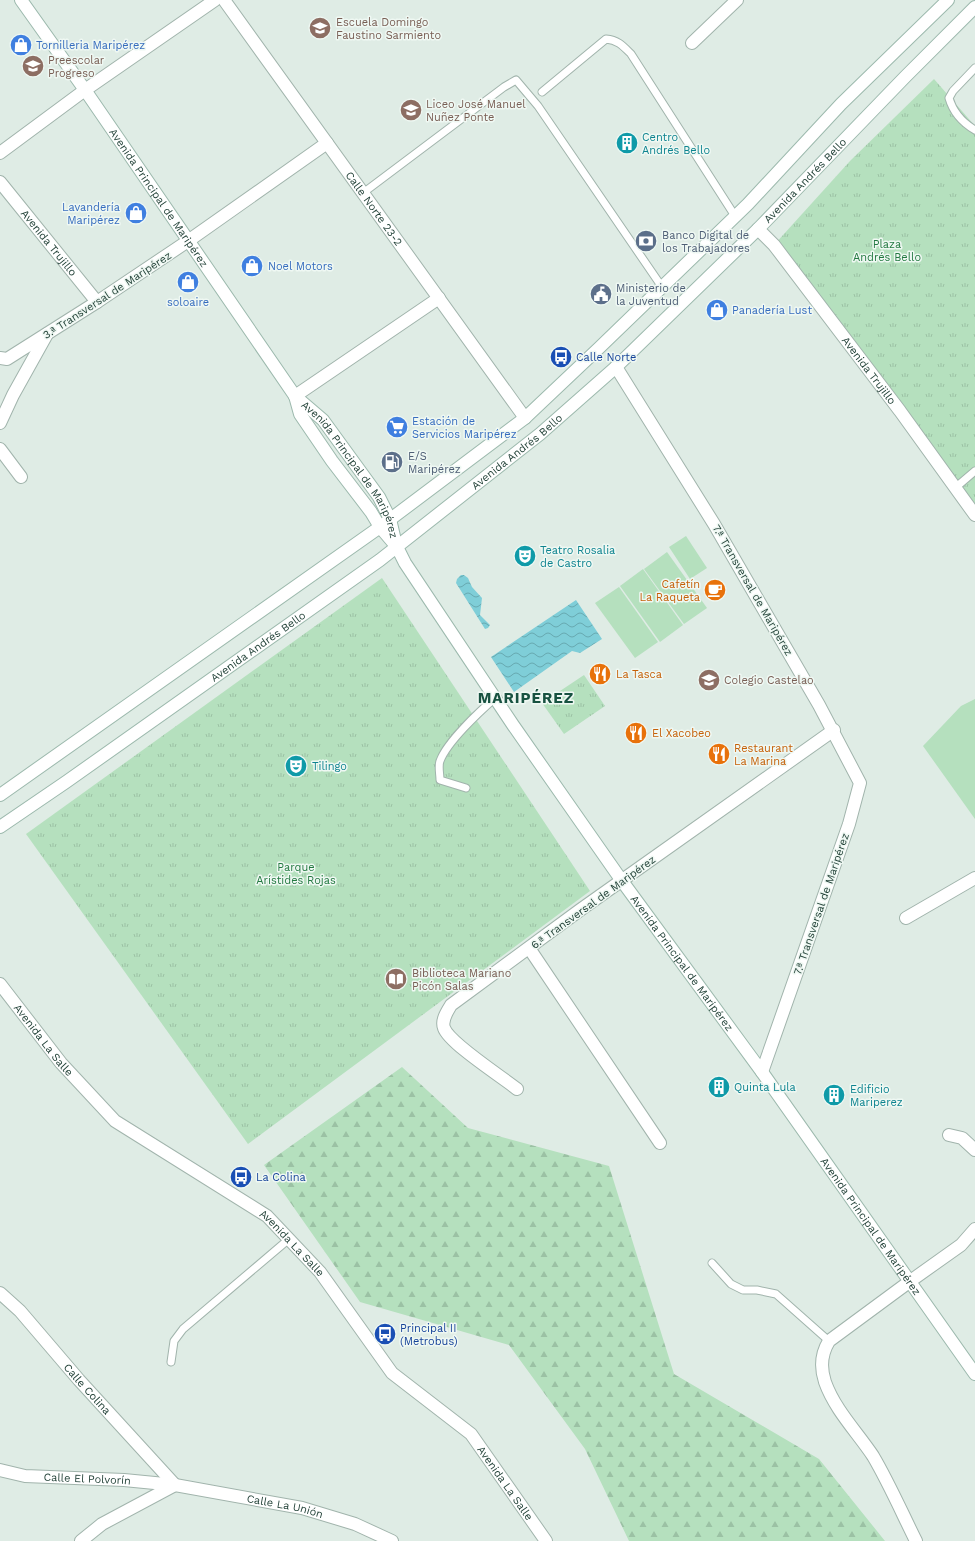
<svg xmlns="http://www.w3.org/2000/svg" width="975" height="1541" font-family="'Work Sans',sans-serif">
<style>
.grass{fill:#b5e0be}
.forest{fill:url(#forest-firs)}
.park{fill:url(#park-tufts)}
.water{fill:url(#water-waves)}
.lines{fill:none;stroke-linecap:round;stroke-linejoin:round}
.lane-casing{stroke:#a1b4ac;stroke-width:9}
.street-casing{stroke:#a1b4ac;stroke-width:14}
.secondary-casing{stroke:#9cb9ad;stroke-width:14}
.lane{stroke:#fff;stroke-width:7}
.street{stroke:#fff;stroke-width:12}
.secondary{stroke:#fff;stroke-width:12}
.labels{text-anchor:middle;stroke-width:3;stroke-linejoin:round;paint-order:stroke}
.education-label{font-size:11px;fill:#785e54;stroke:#eff8f3;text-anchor:start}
.shop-label{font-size:11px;fill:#366cbe;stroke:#eff8f3;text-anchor:start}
.culture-label{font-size:11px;fill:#0d838f;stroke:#eff8f3;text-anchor:start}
.street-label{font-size:11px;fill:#1e3e34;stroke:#eff8f3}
.service-label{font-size:11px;fill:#4e5e75;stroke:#eff8f3;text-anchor:start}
.park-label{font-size:11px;fill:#237941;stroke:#eff8f3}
.transit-label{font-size:11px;fill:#164399;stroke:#eff8f3;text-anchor:start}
.food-label{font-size:11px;fill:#c56008;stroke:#eff8f3;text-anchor:start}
.district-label{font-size:15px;font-weight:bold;letter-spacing:1px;fill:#185241;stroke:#eff8f3}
</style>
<defs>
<pattern id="forest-firs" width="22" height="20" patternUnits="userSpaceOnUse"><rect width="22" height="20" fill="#b5e0be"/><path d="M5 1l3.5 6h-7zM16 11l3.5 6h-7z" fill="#9bc1a4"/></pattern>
<pattern id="park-tufts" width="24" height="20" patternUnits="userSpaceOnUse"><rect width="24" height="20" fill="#b5e0be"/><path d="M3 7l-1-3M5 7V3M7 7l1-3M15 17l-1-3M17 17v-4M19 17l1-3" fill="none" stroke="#9bc1a4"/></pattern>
<pattern id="water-waves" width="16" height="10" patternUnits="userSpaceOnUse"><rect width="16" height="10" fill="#7fced8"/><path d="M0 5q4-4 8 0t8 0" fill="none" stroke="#67a9b0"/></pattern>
</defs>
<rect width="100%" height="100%" fill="#dfece5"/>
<g class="grass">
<path d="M686,536L707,568L690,579L669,547Z"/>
<path d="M667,552L707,608L684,624L644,569Z"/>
<path d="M643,569L683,625L660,642L620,586Z"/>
<path d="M619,587L658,642L635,658L595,603Z"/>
<path d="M975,699V819L923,746L961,706Z"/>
</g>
<path class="forest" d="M402,1067L468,1128L609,1166L674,1374L819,1459L885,1541H629L585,1449L509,1345L360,1302L264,1165Z"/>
<g class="park">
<path d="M934,79L975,126V515L774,245L850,161Z"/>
<path d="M382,578L590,891L248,1144L26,834Z"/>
<path d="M584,675L605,706L564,734L542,703Z"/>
</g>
<g class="water">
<path d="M461,575H464L468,578L472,587L482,598L480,615L490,625L488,628L485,629L456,583L457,579Z"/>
<path d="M576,600L602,639L580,653L572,651L514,692L491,657Z"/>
</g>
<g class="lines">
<g class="lane-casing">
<g id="lane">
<path d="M975,68L953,91L949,98C953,112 963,123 975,130"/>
<path d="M542,92L606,39C618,40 623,46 631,54L735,216"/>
<path d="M363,193L504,87L516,80L538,106L662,287"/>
<path d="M955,488L975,471"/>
<path d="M466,788L440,780C440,774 438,766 440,761C447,742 479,712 495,698"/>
<path d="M712,1263L731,1284L743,1290H757L776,1294L829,1341"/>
<path d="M171,1362L174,1341L183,1329L289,1239"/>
</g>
</g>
<g class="street-casing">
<g id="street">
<path id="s1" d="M224,0L525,418"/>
<path d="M692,43L737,0"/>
<path d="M0,153L85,90L215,0"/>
<path id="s2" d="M0,182L97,302"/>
<path id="s3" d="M758,229L774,245L900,411L975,515"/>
<path d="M0,358L7,359L97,302L188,241L327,143"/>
<path d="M616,367L714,524L819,705L860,783L849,824L762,1072"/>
<path d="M295,396L439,298"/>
<path d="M0,423L13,395L47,334"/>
<path d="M0,449L21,477"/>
<path d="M906,918L975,878"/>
<path d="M529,948L660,1143"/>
<path id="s4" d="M0,984L61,1063L115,1121L267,1216L320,1272L392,1373L471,1434L546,1541"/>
<path d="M517,1089C502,1077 449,1043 444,1028C441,1020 447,1012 451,1005L580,910L834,730"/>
<path d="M949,1135L962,1138L975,1150"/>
<path id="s5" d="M0,1293L20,1311L79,1380L175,1485"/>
<path id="s6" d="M0,1470L25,1476L124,1480L175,1485L302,1508L355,1524L392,1541"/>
<path d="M81,1541L102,1524L175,1485"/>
<path d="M916,1541C902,1513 889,1483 873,1456C857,1432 835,1410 825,1382C820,1367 821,1354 829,1341L909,1282L961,1245L975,1229"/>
</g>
</g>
<g class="secondary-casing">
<g id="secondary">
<path id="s7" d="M21,0L85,90L295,396L323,420L379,497L390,519L396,545"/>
<path id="s8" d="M295,396L300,414L332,461L371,512L380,527L397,547L405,563L513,725L622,881L762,1072L975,1374"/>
<path d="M0,795L380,527L525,418L599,348L748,204L841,104L948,0"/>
<path id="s9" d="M0,827L66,782L380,560L540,434L616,367L758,229L905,77L975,7"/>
</g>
</g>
<use href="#lane" class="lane"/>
<use href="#street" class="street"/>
<use href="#secondary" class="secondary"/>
</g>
<defs>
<g id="school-disc" transform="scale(1.15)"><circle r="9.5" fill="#8d6e63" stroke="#eff8f3"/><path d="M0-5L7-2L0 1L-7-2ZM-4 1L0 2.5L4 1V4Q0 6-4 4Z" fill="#fff"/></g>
<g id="shop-disc" transform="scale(1.15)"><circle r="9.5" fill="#3f7fe0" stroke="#eff8f3"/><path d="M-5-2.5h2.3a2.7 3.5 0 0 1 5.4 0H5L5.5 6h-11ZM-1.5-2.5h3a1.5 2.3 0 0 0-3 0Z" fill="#fff"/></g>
<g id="building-disc" transform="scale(1.15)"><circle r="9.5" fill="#0f9aa8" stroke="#eff8f3"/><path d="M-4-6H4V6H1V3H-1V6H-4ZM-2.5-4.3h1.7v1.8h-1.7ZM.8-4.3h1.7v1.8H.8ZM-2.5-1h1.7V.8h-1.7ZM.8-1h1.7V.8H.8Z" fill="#fff"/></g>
<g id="bank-disc" transform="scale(1.15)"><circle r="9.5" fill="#5c6f8a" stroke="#eff8f3"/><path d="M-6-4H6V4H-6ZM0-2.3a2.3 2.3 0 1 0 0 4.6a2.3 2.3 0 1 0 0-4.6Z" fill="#fff"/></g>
<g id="civic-disc" transform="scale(1.15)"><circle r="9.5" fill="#5c6f8a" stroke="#eff8f3"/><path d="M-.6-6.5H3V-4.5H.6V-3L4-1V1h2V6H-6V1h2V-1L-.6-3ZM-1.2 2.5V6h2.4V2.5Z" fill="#fff"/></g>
<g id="bus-disc" transform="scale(1.15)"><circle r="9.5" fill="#1a4fb4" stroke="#eff8f3"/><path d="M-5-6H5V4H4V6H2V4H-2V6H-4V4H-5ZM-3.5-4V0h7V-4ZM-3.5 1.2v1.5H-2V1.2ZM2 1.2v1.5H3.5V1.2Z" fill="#fff"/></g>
<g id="supermarket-disc" transform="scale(1.15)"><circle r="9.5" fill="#3f7fe0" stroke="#eff8f3"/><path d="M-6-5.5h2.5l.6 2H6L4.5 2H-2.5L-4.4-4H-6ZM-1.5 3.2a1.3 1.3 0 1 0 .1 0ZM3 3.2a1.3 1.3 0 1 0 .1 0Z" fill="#fff"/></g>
<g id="fuel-disc" transform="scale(1.15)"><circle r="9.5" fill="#5c6f8a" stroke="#eff8f3"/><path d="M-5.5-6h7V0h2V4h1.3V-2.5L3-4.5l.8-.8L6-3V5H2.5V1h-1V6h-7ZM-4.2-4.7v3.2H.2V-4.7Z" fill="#fff"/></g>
<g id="theatre-disc" transform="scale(1.15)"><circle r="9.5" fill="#0f9aa8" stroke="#eff8f3"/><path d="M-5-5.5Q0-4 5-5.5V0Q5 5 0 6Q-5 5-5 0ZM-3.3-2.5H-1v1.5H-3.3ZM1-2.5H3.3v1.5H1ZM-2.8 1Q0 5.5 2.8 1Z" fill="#fff"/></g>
<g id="cafe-disc" transform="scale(1.15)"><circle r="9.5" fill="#e8710a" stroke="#eff8f3"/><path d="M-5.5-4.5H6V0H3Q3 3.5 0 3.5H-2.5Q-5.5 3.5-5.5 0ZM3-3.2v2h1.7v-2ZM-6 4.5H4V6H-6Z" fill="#fff"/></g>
<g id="restaurant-disc" transform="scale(1.15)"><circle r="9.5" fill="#e8710a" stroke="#eff8f3"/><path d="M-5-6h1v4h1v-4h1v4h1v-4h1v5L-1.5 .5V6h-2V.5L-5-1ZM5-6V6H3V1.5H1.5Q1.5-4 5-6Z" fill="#fff"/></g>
<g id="library-disc" transform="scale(1.15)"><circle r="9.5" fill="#8d6e63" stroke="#eff8f3"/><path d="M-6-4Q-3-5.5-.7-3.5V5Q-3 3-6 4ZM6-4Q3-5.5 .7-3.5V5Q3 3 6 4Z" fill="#fff"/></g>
</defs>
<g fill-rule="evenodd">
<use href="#school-disc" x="320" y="28"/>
<use href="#shop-disc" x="21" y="45"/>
<use href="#school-disc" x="33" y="66"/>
<use href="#school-disc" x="411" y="110"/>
<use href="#building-disc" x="627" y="143"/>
<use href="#shop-disc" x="136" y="213"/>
<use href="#bank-disc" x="646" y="241"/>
<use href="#shop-disc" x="252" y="266"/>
<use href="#shop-disc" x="188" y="282"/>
<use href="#civic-disc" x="601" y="294"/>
<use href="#shop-disc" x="717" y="310"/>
<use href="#bus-disc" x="561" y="357"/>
<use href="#supermarket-disc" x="397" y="427"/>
<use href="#fuel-disc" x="392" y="462"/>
<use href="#theatre-disc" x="525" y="556"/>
<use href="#cafe-disc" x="715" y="590"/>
<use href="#restaurant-disc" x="600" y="674"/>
<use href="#school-disc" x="709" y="680"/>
<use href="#restaurant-disc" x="636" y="733"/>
<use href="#restaurant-disc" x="719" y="754"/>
<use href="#theatre-disc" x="296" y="766"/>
<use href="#library-disc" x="396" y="979"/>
<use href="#building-disc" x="719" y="1087"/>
<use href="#building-disc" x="834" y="1095"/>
<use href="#bus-disc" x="241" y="1177"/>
<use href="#bus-disc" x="385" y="1334"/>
</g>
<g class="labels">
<g class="education-label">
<text x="336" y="26">Escuela Domingo<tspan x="336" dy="13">Faustino Sarmiento</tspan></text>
<text x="48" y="64">Preescolar<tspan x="48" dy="13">Progreso</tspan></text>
<text x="426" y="108">Liceo José Manuel<tspan x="426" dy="13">Nuñez Ponte</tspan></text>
<text x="724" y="684">Colegio Castelao</text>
<text x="412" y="977">Biblioteca Mariano<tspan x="412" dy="13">Picón Salas</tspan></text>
</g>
<g class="shop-label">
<text x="36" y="49">Tornilleria Maripérez</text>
<text x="120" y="211" text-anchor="end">Lavandería<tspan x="120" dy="13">Maripérez</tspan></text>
<text x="268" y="270">Noel Motors</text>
<text x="188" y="306" text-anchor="middle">soloaire</text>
<text x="732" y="314">Panadería Lust</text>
<text x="412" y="425">Estación de<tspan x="412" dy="13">Servicios Maripérez</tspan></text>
</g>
<g class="culture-label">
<text x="642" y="141">Centro<tspan x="642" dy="13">Andrés Bello</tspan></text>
<text x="540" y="554">Teatro Rosalia<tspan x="540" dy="13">de Castro</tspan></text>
<text x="312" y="770">Tilingo</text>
<text x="734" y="1091">Quinta Lula</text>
<text x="850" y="1093">Edificio<tspan x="850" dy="13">Mariperez</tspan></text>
</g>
<g class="street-label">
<text dy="4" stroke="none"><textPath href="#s9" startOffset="1035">Avenida Andrés Bello</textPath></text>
<text dy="4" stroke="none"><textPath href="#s7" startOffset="241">Avenida Principal de Maripérez</textPath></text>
<text dy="4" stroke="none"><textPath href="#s1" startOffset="257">Calle Norte 23-2</textPath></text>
<text dy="4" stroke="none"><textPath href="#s2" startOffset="78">Avenida Trujillo</textPath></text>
<text transform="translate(107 295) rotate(-33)" y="4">3.ª Transversal de Maripérez</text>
<text dy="4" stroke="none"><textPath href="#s3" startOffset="180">Avenida Trujillo</textPath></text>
<text dy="4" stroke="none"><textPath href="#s9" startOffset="639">Avenida Andrés Bello</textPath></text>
<text dy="4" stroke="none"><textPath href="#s7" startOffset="575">Avenida Principal de Maripérez</textPath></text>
<text transform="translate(753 590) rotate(60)" y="4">7.ª Transversal de Maripérez</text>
<text dy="4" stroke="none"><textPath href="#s9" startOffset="315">Avenida Andrés Bello</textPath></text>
<text transform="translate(593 902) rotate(-36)" y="4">6.ª Transversal de Maripérez</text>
<text transform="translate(821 904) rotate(-71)" y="4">7.ª Transversal de Maripérez</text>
<text dy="4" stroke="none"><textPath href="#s8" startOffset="688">Avenida Principal de Maripérez</textPath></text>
<text dy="4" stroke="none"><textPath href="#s4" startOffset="71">Avenida La Salle</textPath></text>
<text dy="4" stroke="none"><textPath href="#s8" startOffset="1012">Avenida Principal de Maripérez</textPath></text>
<text dy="4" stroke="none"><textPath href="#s4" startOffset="395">Avenida La Salle</textPath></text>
<text dy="4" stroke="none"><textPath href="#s5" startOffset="130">Calle Colina</textPath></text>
<text dy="4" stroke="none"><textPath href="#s6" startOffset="88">Calle El Polvorín</textPath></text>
<text dy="4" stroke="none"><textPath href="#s4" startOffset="719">Avenida La Salle</textPath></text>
<text dy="4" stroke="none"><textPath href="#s6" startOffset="288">Calle La Unión</textPath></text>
</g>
<g class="service-label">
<text x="662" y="239">Banco Digital de<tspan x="662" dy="13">los Trabajadores</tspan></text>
<text x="616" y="292">Ministerio de<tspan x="616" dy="13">la Juventud</tspan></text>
<text x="408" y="460">E/S<tspan x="408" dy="13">Maripérez</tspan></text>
</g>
<g class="park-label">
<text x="887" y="248">Plaza<tspan x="887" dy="13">Andrés Bello</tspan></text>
<text x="296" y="871">Parque<tspan x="296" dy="13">Arístides Rojas</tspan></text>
</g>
<g class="transit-label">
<text x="576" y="361">Calle Norte</text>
<text x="256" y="1181">La Colina</text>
<text x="400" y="1332">Principal II<tspan x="400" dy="13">(Metrobus)</tspan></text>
</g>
<g class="food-label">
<text x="700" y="588" text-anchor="end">Cafetín<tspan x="700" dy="13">La Raqueta</tspan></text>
<text x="616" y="678">La Tasca</text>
<text x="652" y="737">El Xacobeo</text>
<text x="734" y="752">Restaurant<tspan x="734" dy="13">La Marina</tspan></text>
</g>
<g class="district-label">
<text x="526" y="703">MARIPÉREZ</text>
</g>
</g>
</svg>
